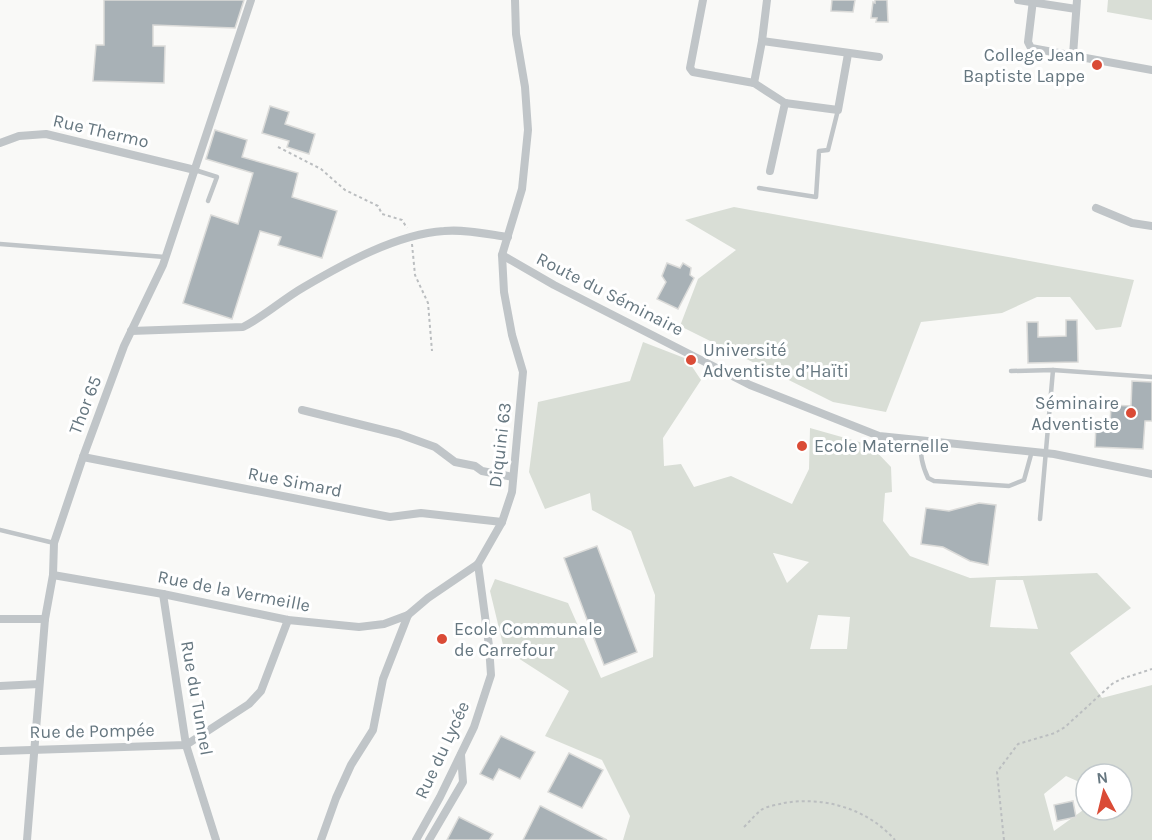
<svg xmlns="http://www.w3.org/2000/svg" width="1152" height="840" font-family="Karla,sans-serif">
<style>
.green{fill:#d9ded6;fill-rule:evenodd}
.building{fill:#a8b1b6;stroke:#dbdbd9;stroke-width:1.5}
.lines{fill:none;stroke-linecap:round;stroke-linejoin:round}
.path{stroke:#bbbec0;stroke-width:2;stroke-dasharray:3 3;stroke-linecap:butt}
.service{stroke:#c0c5c8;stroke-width:4.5}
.minor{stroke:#c0c5c8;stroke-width:8}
.poi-dot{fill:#da4b36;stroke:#fff;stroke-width:2}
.labels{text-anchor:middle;stroke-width:6;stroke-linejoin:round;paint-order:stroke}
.poi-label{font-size:18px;fill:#667780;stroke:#fff;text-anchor:start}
.street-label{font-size:18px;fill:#667780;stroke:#fff}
</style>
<rect width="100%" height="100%" fill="#f9f9f7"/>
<g class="green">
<path d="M1108,0H1152V20L1107,12Z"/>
<path d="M734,207L1134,280L1121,327L1096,330L1070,297H1037L1002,313L921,322L886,412L833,402L680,326L698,279L736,250L685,220Z"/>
<path d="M643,342L687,359L701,380L663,438L664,466L681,464L694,487L731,476L792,504L809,469L810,428L870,445L891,467L892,492L885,493L883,521L910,556L970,578L1097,573L1131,608L1070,653L1102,698L1152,685V840H623L630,816L602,760L545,736L569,691L504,649L490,591L495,579L568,603L601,678L653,657L655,595L631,531L592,510L590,493L545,509L529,472L538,402L630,381ZM773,553H774L809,562L787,583ZM996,580H1023L1038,629L990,627ZM818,615L850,617L847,649H810ZM1086,774H1122V810H1086V808L1054,831L1044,794L1066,776L1086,785Z"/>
</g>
<g class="building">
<path d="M104,0H244L235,28L153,25V46H165L164,83L93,81L96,45H104Z"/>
<path d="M832,0H855L853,12L831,11Z"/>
<path d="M875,0H887L888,22H876L877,18H871L873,2L875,3Z"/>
<path d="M270,106L289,112L285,124L315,134L309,154L287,147L289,141L262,133Z"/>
<path d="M215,130L247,140L242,157L298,173L292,197L337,211L322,258L278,245L281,237L260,231L232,319L183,303L211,215L238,224L253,173L206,159Z"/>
<path d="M667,263L680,268L683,263L691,268L690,275L694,278L678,309L657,299L666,282L662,276Z"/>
<path d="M1066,320H1077L1078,362L1028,363L1027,322H1038V337L1066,336Z"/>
<path d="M1132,381L1152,382V421H1145L1143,449L1095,447L1096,425L1110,426L1111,405L1131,406Z"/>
<path d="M979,503L996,505L988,565L970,561L943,547L921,544L926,508L949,511Z"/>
<path d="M597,546L637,652L604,665L564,558Z"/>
<path d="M501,736L535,752L520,779L499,769L493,780L480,774Z"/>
<path d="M569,753L603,770L582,808L548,792Z"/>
<path d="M1073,801L1076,817L1057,821L1054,805Z"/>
<path d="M540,806H541L607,840H523Z"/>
<path d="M459,817L493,834L489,840H447Z"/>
</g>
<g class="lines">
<g class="path">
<path d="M278,147L321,169L345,190L378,206L382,214L402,220L407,228"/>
<path d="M412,244L415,275L428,303L432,351"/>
<path d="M744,827C750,821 755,815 761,810C767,806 777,805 784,803C824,796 868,809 895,840"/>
<path d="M1004,840L997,772L1018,744L1055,733L1065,727L1112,684L1121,679L1152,669"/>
</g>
<g class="service">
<path d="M195,170L217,177L208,201"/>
<path d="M759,188L816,197L819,151L828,150L838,110"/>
<path d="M0,244L165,257"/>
<path d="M1011,371L1053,370L1152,377"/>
<path d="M921,440C920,455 922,465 928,478L934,481L1009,486L1024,480L1032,451"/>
<path d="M1040,519L1053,370"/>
<path d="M0,530L54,543"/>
</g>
<g class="minor">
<path d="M703,0L690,68L693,72L754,83L785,103L838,110L848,54"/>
<path d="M1018,0L1076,9"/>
<path d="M1033,0L1028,42L1031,48L1152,70"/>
<path d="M762,41L879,57"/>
<path d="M1073,55L1077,0"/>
<path d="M754,83L762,41L767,0"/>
<path d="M0,143L19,136L46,134L195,170"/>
<path d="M770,171L785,103"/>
<path d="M1096,208L1132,223L1152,226"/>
<path d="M502,255L554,285L750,385L879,436L1054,454L1152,474"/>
<path d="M131,331L243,327C265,316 283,299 304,287C345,263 397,234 444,231C464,229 487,234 508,237"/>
<path d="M302,410L399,434L435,447L455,462L475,466L482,471L513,477"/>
<path d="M83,457L390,517L421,513L502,522"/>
<path d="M53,575L163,594L288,620L359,627L384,624L408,615"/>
<path d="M163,594L186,745L216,840"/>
<path d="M0,619H45"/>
<path d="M0,686L39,684"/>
<path d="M0,751L186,745L249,704L261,691L288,620"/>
<path d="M27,840L45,619L53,575L54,543L83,457L124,346L163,265L251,0"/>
<path d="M321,840L336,798L351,765L373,730L383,679L408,615L428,598L478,564L502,522L512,492L523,372L512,335L504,292L502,255L522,189L528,130L525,87L516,34L515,0"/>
<path d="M416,840L440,797L474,727L491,675L489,646L478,564"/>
<path d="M429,840L463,782L461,755"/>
</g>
</g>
<g class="poi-dot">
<circle cx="1097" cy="65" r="6"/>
<circle cx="691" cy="360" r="6"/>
<circle cx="1131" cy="413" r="6"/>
<circle cx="802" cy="446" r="6"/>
<circle cx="442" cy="639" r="6"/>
</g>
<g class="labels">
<g class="poi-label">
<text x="1085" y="61" text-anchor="end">College Jean<tspan x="1085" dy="21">Baptiste Lappe</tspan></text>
<text x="703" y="356">Université<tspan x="703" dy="21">Adventiste d’Haïti</tspan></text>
<text x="1119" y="409" text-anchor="end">Séminaire<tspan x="1119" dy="21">Adventiste</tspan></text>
<text x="814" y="452">Ecole Maternelle</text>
<text x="454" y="635">Ecole Communale<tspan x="454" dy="21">de Carrefour</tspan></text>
</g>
<g class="street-label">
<text transform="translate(101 131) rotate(13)" y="6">Rue Thermo</text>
<text transform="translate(610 294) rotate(27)" y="6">Route du Séminaire</text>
<text transform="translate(85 405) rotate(-69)" y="6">Thor 65</text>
<text transform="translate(500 445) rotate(-83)" y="6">Diquini 63</text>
<text transform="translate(295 482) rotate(11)" y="6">Rue Simard</text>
<text transform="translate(234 591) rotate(11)" y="6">Rue de la Vermeille</text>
<text transform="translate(197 698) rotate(80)" y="6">Rue du Tunnel</text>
<text transform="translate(92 731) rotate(-1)" y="6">Rue de Pompée</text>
<text transform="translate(442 750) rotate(-65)" y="6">Rue du Lycée</text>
</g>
</g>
<g transform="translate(1104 792) rotate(353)"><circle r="28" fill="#ffffff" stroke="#c2c9cc" stroke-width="1.5"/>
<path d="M0-4.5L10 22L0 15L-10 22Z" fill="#da4b36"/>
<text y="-9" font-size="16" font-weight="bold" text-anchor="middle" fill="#667780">N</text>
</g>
</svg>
